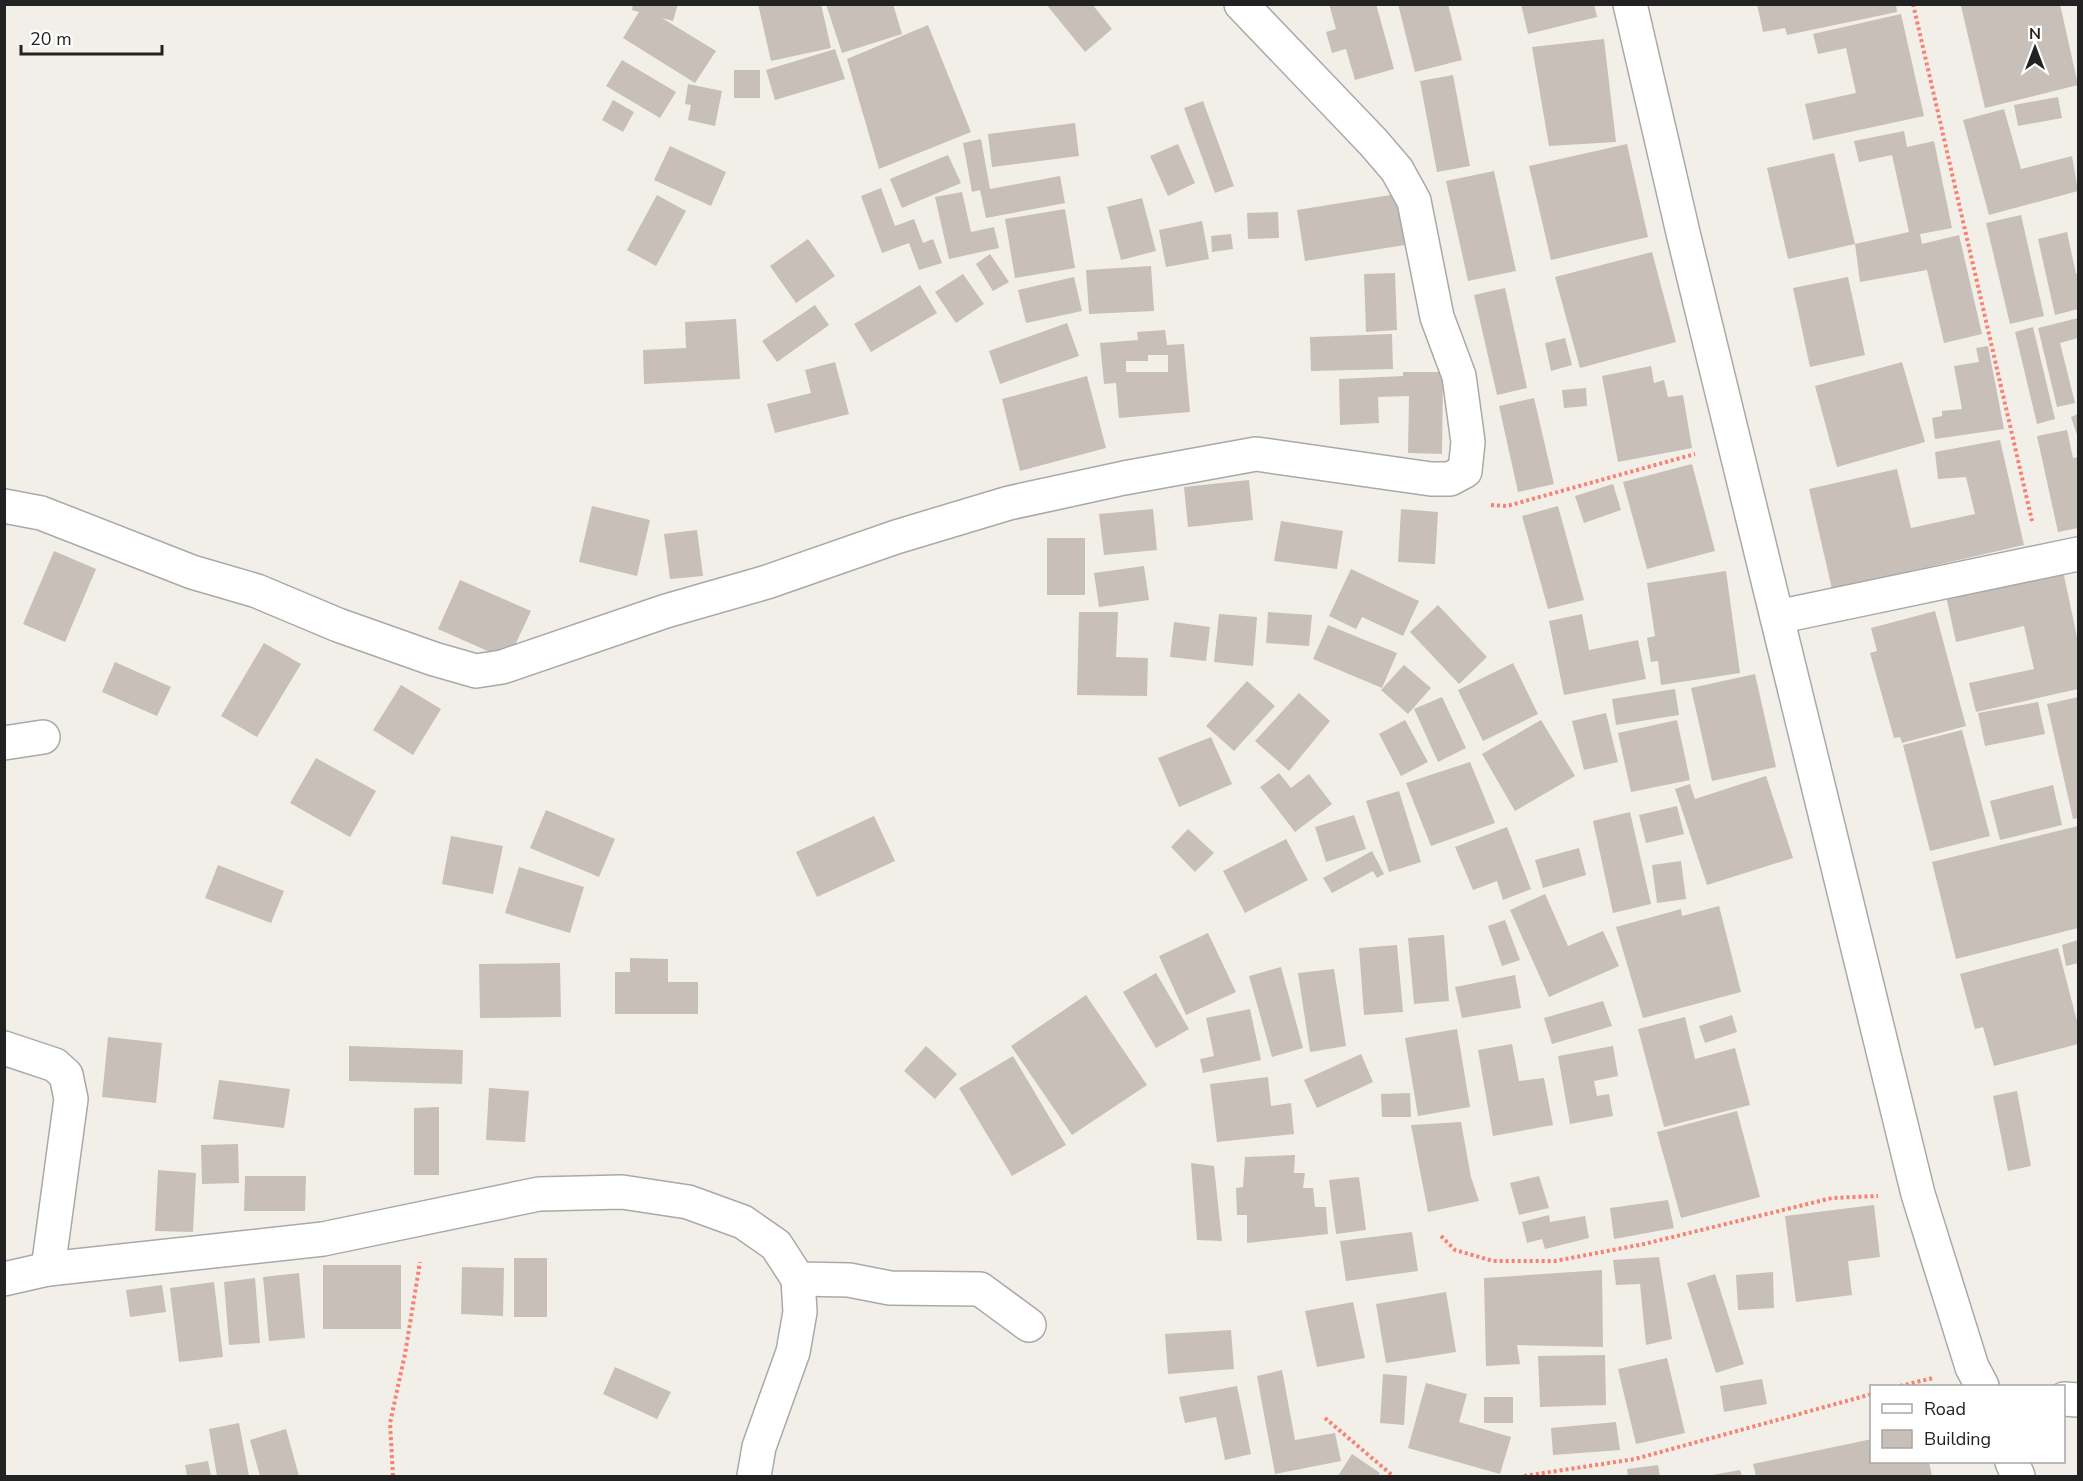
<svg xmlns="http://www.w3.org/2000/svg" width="2083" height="1481" font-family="'Nunito Sans',sans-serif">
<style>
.building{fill:#c7bfb8;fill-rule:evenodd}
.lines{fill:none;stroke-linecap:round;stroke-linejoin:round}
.minor-casing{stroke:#a9a9a9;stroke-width:36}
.path{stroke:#fa8072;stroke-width:4;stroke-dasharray:3 3;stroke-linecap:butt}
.minor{stroke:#fff;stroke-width:33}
</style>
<rect width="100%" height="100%" fill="#f2efe9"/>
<g class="building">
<path d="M633,4H678L673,21L662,18L716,51L695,83L623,38L639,12L632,10Z"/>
<path d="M758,4H821L831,48L771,61Z"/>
<path d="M826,4H893L902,34L842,53Z"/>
<path d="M1046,4H1092L1112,29L1085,52Z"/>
<path d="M1329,4H1376L1394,69L1355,80L1346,49L1332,53L1326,32L1336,29Z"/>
<path d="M1398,4H1448L1462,60L1415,72Z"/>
<path d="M1521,4H1594L1597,17L1528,34Z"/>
<path d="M1757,4H1896L1897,12L1787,35L1785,28L1763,32Z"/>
<path d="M1967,4H2060L2078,85L1985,108L1961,6Z"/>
<path d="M1901,14L1924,116L1813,140L1805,104L1856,93L1846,48L1818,54L1813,34Z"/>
<path d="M928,25L971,132L879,169L847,59Z"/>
<path d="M1604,39L1616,142L1549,146L1532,47Z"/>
<path d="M835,49L845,79L775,100L766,70Z"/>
<path d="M622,60L676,92L660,118L606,86Z"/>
<rect x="734" y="70" width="26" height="28"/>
<path d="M1453,75L1470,166L1437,172L1420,81Z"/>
<path d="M688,84L722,91L715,126L688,120L691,105L685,104Z"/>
<path d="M2058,97L2062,118L2018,126L2014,105Z"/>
<path d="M613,100L634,112L623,132L602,120Z"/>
<path d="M1203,101L1234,186L1215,193L1184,108Z"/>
<path d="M2004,109L2021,169L2072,156L2078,191L1989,215L1963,120Z"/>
<path d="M1075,123L1079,156L992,167L988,134Z"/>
<path d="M1904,131L1907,147L1934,141L1952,228L1920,234L1922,244L1959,235L1982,334L1944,343L1927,270L1860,282L1855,244L1909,232L1892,155L1859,162L1854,141Z"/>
<path d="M981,139L990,189L1060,176L1065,203L986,218L980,190L972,192L963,143Z"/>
<path d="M1178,144L1195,183L1168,196L1150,156Z"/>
<path d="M1627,144L1648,237L1551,260L1529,166Z"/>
<path d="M670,146L726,172L711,206L654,180Z"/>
<path d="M1834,153L1855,244L1788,259L1767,168Z"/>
<path d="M948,155L961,183L902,208L890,179Z"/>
<path d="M1494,171L1516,271L1468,281L1446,181Z"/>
<path d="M881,188L895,226L914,219L923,243L933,239L942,263L919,270L909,243L882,253L861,196Z"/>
<path d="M962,192L971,232L994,227L999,248L949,259L935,197Z"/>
<path d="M1403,193L1411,244L1305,261L1297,210Z"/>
<path d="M657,195L686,211L656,266L627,250Z"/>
<path d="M1142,198L1156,251L1121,260L1107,207Z"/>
<path d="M1065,209L1075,268L1015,278L1005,219Z"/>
<path d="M1278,212L1279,238L1248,239L1247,213Z"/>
<path d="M2021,215L2044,316L2010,324L1986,223Z"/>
<path d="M1202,221L1209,259L1166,267L1159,230Z"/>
<path d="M2067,232L2076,274L2078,273V309L2055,315L2038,239Z"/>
<path d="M1231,234L1233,249L1212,252L1211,236Z"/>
<path d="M808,239L835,276L796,303L770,266Z"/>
<path d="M1652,252L1676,342L1580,368L1555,277Z"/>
<path d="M990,254L1009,282L993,291L976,264Z"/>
<path d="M1151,266L1154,311L1089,314L1086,270Z"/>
<path d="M1395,273L1397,330L1366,332L1364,274Z"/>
<path d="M963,274L984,304L956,323L935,292Z"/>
<path d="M1074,277L1082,311L1026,323L1018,290Z"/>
<path d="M1848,277L1865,355L1810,367L1793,288Z"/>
<path d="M920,285L937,313L871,352L854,324Z"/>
<path d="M1505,288L1527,388L1497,395L1474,295Z"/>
<path d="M815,305L829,325L777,362L762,341Z"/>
<path d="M2078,318V338L2060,343L2075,403L2057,407L2038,328Z"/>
<path d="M736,319L740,379L644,384L643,350L686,348L685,322Z"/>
<path d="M1067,323L1079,356L1000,384L989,351Z"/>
<path d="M2033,327L2055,419L2037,424L2015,332Z"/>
<path d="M1165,330L1167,345L1184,344L1190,412L1119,418L1116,383L1104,384L1100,343L1138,340L1137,332ZM1148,355H1168V372H1126V361H1148Z"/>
<path d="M1392,334L1393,369L1311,371L1310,337Z"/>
<path d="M1565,338L1572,365L1551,371L1545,343Z"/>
<path d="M1988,346L2004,429L1935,439L1932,418L1942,416V411L1962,409L1954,366L1979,362L1976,348Z"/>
<path d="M835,362L849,414L775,433L767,404L811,393L805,370Z"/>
<path d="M1902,362L1925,442L1837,467L1815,386Z"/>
<path d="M1651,366L1654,383L1664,380L1668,397L1683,395L1692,448L1618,462L1602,376Z"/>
<path d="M1403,372H1443L1442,454L1408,453L1409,396L1378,397L1379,423L1340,425L1339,379L1403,376Z"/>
<path d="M1087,376L1106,448L1020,471L1002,399Z"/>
<path d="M1586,388L1587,406L1564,408L1562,390Z"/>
<path d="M1534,398L1554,484L1518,492L1499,406Z"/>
<path d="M2078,414V438L2071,417Z"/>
<path d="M2067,430L2073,458L2078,457V528L2058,532L2037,436Z"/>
<path d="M2000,440L2024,545L1832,589L1809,489L1897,469L1911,528L1975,514L1966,477L1938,479L1935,452Z"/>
<path d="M1692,464L1715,551L1647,569L1623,482Z"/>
<path d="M1249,480L1253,520L1188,527L1184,487Z"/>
<path d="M1613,484L1621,510L1584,523L1575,496Z"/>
<path d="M592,506L650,520L637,576L579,562Z"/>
<path d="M1558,506L1584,600L1548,609L1522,516Z"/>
<path d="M1153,509L1157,550L1104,555L1099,514Z"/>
<path d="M1401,509L1438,512L1435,564L1398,562Z"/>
<path d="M1281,521L1343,531L1337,569L1274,561Z"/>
<path d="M697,530L703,576L670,579L664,534Z"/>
<rect x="1047" y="538" width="38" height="57"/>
<path d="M54,551L96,569L65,642L23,624Z"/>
<path d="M1144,566L1149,600L1099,607L1094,573Z"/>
<path d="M2062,566L2078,642V689L1976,712L1969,683L2034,669L2024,626L1956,642L1946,596Z"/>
<path d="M1351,569L1419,601L1403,636L1362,617L1356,629L1329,616Z"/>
<path d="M1726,571L1740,673L1661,685L1658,661L1651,662L1647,638L1655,636L1647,583Z"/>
<path d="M460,580L531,611L508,660L438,629Z"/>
<path d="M1438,605L1487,657L1459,684L1410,632Z"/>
<path d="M1935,611L1966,726L1902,743L1900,737L1894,738L1870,653L1877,651L1871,628Z"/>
<path d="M1079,612H1118L1116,657L1148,658L1147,696L1077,695Z"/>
<path d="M1268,612L1312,615L1309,646L1266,643Z"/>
<path d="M1219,614L1257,617L1253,666L1214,662Z"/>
<path d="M1582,614L1589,650L1638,640L1646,679L1564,695L1549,621Z"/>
<path d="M1174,622L1210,627L1206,661L1170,657Z"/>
<path d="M1328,625L1397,653L1382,688L1313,659Z"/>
<path d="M264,643L301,664L257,737L221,716Z"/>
<path d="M115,662L171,687L157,716L102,692Z"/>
<path d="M1513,663L1538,714L1483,741L1458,690Z"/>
<path d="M1404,665L1431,688L1408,714L1381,690Z"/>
<path d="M1755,674L1776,767L1712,781L1691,688Z"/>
<path d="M1247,681L1275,706L1234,751L1206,726Z"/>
<path d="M401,685L441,709L413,755L373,730Z"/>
<path d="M1675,689L1679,715L1616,725L1612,699Z"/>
<path d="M1299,693L1330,721L1289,771L1255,741Z"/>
<path d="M1442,697L1466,748L1438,762L1414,709Z"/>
<path d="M2078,697V818L2073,819L2047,704Z"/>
<path d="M2038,702L2045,734L1985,746L1978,713Z"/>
<path d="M1606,713L1618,762L1584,770L1572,721Z"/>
<path d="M1405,720L1428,762L1401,776L1379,734Z"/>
<path d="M1541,720L1575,776L1515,811L1482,754Z"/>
<path d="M1677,720L1690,780L1631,792L1618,733Z"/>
<path d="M1962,730L1990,836L1930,851L1903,745Z"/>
<path d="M1211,737L1232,784L1179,807L1158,758Z"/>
<path d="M316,758L376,791L350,837L290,803Z"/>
<path d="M1470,762L1495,823L1431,846L1406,783Z"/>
<path d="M1279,773L1291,788L1309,774L1332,804L1295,832L1260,787Z"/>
<path d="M1766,776L1793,858L1707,885L1675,789L1690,784L1695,799Z"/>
<path d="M2053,785L2062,825L2000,840L1990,801Z"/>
<path d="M1399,791L1421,862L1389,872L1366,801Z"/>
<path d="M1677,806L1684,834L1646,843L1639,815Z"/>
<path d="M546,810L615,839L599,877L530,848Z"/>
<path d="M1630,812L1651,904L1613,913L1593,821Z"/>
<path d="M1354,815L1366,849L1326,862L1315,827Z"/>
<path d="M874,816L895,861L817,897L796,852Z"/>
<path d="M2078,826V928L1956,959L1932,862Z"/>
<path d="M1507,827L1531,889L1503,900L1497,881L1473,890L1455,847Z"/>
<path d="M1188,829L1214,853L1195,872L1171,847Z"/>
<path d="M451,836L503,846L493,894L442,884Z"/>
<path d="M1286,839L1308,880L1245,913L1223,871Z"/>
<path d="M1579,848L1586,875L1543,888L1535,860Z"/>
<path d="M1372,851L1384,874L1377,878L1373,871L1332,893L1323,878Z"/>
<path d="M1681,861L1686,899L1657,903L1652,865Z"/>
<path d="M218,865L284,891L271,923L205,898Z"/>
<path d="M519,867L584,887L570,933L505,913Z"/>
<path d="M1545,894L1568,946L1603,931L1619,966L1549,997L1510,910Z"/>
<path d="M1719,906L1741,992L1643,1018L1616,927L1681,909L1682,916Z"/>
<path d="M1505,920L1520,960L1502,966L1488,926Z"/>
<path d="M1208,933L1236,992L1186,1015L1159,956Z"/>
<path d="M1444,935L1449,1001L1414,1004L1408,938Z"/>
<path d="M2078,940V963L2066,966L2062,945Z"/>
<path d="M1397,945L1403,1012L1364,1015L1359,948Z"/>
<path d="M2058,948L2078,1025V1044L1994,1066L1983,1027L1975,1029L1960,974Z"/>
<path d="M630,958L668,959V982H698V1014H615V972H630Z"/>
<path d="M560,963L561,1017L480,1018L479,964Z"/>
<path d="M1281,967L1303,1048L1272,1057L1249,976Z"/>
<path d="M1334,969L1346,1046L1310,1052L1298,973Z"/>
<path d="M1156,973L1189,1029L1156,1048L1123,992Z"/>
<path d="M1515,975L1521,1008L1462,1018L1455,987Z"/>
<path d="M1086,995L1147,1085L1072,1135L1011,1046Z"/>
<path d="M1603,1001L1612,1026L1552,1044L1544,1018Z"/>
<path d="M1250,1009L1261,1060L1203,1073L1200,1059L1214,1056L1206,1018Z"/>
<path d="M1732,1015L1737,1032L1705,1043L1699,1026Z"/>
<path d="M1685,1017L1695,1059L1735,1048L1750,1105L1664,1127L1638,1029Z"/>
<path d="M1457,1029L1470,1107L1418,1116L1405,1038Z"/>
<path d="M108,1037L162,1043L156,1103L102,1097Z"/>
<path d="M1512,1044L1519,1081L1544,1078L1553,1125L1493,1136L1478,1050Z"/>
<path d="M349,1046L463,1050L462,1084L349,1081Z"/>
<path d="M926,1046L957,1074L935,1099L904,1071Z"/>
<path d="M1613,1046L1618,1076L1594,1081L1597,1096L1609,1094L1613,1116L1570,1124L1558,1056Z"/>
<path d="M1361,1054L1373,1082L1317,1108L1304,1080Z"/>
<path d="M1013,1056L1066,1145L1012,1176L959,1088Z"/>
<path d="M1268,1077L1271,1106L1291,1103L1294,1134L1217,1142L1210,1084Z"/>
<path d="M219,1080L290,1089L284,1128L213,1119Z"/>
<path d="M489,1088L529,1091L525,1142L486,1140Z"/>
<path d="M2017,1091L2031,1166L2008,1171L1993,1096Z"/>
<path d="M1410,1093L1411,1117H1382L1381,1094Z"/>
<path d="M439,1107V1175H414V1108Z"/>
<path d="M1737,1111L1760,1197L1681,1218L1657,1132Z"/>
<path d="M1461,1122L1471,1177L1479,1201L1428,1212L1411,1125Z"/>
<path d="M238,1144L239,1183L202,1184L201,1145Z"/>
<path d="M1295,1155L1294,1173H1305L1303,1188H1313L1315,1207H1326L1328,1234L1247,1243V1215H1237L1236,1188L1243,1187L1245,1157Z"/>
<path d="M1191,1163L1214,1166L1222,1241L1197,1240Z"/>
<path d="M158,1170L196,1173L193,1232L155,1231Z"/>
<path d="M245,1176H306L305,1211H244Z"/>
<path d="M1539,1176L1549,1208L1519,1215L1510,1183Z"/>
<path d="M1359,1177L1366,1230L1336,1234L1329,1180Z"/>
<path d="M1668,1200L1674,1228L1614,1239L1610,1208Z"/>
<path d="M1874,1205L1880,1257L1848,1261L1852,1295L1796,1302L1785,1216Z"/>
<path d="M1549,1215L1550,1222L1585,1216L1589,1238L1545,1249L1542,1239L1527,1243L1522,1222Z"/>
<path d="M1412,1232L1418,1271L1346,1281L1340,1241Z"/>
<path d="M1659,1257L1672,1339L1646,1345L1640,1284L1616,1285L1613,1260Z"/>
<rect x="514" y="1258" width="33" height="59"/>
<rect x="323" y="1265" width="78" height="64"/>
<path d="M462,1267L504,1268L503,1316L461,1314Z"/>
<path d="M1602,1270L1603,1347L1517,1345L1520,1364L1486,1366L1484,1278Z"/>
<path d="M1773,1272L1774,1308L1738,1310L1736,1275Z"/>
<path d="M299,1273L305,1338L269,1341L263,1277Z"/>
<path d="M1715,1274L1744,1364L1716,1373L1687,1283Z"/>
<path d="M255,1278L260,1343L229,1345L224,1282Z"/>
<path d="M214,1282L223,1357L179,1362L170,1288Z"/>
<path d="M162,1285L166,1312L130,1317L126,1290Z"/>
<path d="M1446,1292L1456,1352L1386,1363L1376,1304Z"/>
<path d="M1353,1302L1365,1358L1317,1367L1305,1311Z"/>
<path d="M1231,1330L1234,1369L1168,1374L1165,1334Z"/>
<path d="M1605,1355L1606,1405L1540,1407L1538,1356Z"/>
<path d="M1667,1358L1685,1433L1636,1444L1618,1369Z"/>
<path d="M615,1367L671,1392L657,1419L603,1394Z"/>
<path d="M1282,1370L1295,1440L1335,1433L1341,1461L1275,1474L1257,1376Z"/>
<path d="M1383,1374L1407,1376L1404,1425L1380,1423Z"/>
<path d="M1762,1379L1767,1404L1724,1412L1720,1386Z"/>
<path d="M1426,1383L1467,1394L1459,1422L1511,1437L1500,1474L1408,1448Z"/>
<path d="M1237,1386L1251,1454L1225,1460L1216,1417L1185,1423L1179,1397Z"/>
<rect x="1484" y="1397" width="29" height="26"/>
<path d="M1616,1422L1620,1450L1553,1455L1551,1428Z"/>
<path d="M239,1423L249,1476H217L209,1429Z"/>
<path d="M286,1429L299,1476H260L250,1440Z"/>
<path d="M1872,1439V1462H1929L1932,1476H1756L1753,1464Z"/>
<path d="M1352,1454L1380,1473L1378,1476H1338Z"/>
<path d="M208,1461L211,1476H187L185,1465Z"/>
<path d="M1658,1465L1660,1476H1628L1627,1469Z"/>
<path d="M1740,1470L1742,1476H1712V1475Z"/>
</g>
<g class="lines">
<g class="minor-casing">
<g id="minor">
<path d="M1630,4L1684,237L1918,1194L1972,1367L1982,1386"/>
<path d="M4,506L41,513L192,572L257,591L338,625L434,659L476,671L502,667L666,611L767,582L896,537L1009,503L1124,478L1256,454L1431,479H1450L1465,471L1468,442L1459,376L1437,317L1414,201L1397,170L1373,142L1241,4"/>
<path d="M1777,617L2078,554"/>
<path d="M4,743L43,737"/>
<path d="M4,1048L55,1065L66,1075L71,1099L48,1269"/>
<path d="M4,1279L48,1269L323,1239L539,1194L622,1192L688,1202L743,1222L776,1245L798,1279L800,1312L793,1352L759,1447L754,1476"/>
<path d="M798,1279L849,1280L890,1288L980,1289L1029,1325"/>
<path d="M2064,1399L2078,1400"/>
<path d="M2012,1462L2018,1476"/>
</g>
</g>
<g class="path">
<path d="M1913,4L2032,521"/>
<path d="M1491,505L1507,506L1695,454"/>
<path d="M1441,1236L1455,1250L1493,1261H1555L1644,1244L1832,1198L1878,1196"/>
<path d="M1900,1386L1933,1378"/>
<path d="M1325,1418L1393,1476"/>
<path d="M393,1476L390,1423L405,1354L420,1262"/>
<path d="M1524,1476L1635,1459L1872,1394"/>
</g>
<use href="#minor" class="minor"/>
</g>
<rect width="2083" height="1481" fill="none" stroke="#222222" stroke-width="12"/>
<rect x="1870" y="1385" width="195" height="78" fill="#ffffff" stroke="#a7a7a7" stroke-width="1.5"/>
<rect x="1882" y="1404" width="30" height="9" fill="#ffffff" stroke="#a7a7a7" stroke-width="1.5"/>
<text x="1924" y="1415" font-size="18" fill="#222222">Road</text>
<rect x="1882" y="1430" width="30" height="18" fill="#c7bfb8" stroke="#a7a7a7" stroke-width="1.5"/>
<text x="1924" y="1445" font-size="18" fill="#222222">Building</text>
<g transform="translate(2035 48)" stroke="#ffffff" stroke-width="4.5" paint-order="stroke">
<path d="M0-4.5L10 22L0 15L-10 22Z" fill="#222222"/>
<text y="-9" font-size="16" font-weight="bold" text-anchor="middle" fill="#222222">N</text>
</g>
<path d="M21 45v9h141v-9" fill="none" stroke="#222222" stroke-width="3"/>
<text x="30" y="45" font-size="18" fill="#222222" stroke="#ffffff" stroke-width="4.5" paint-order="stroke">20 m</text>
</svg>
